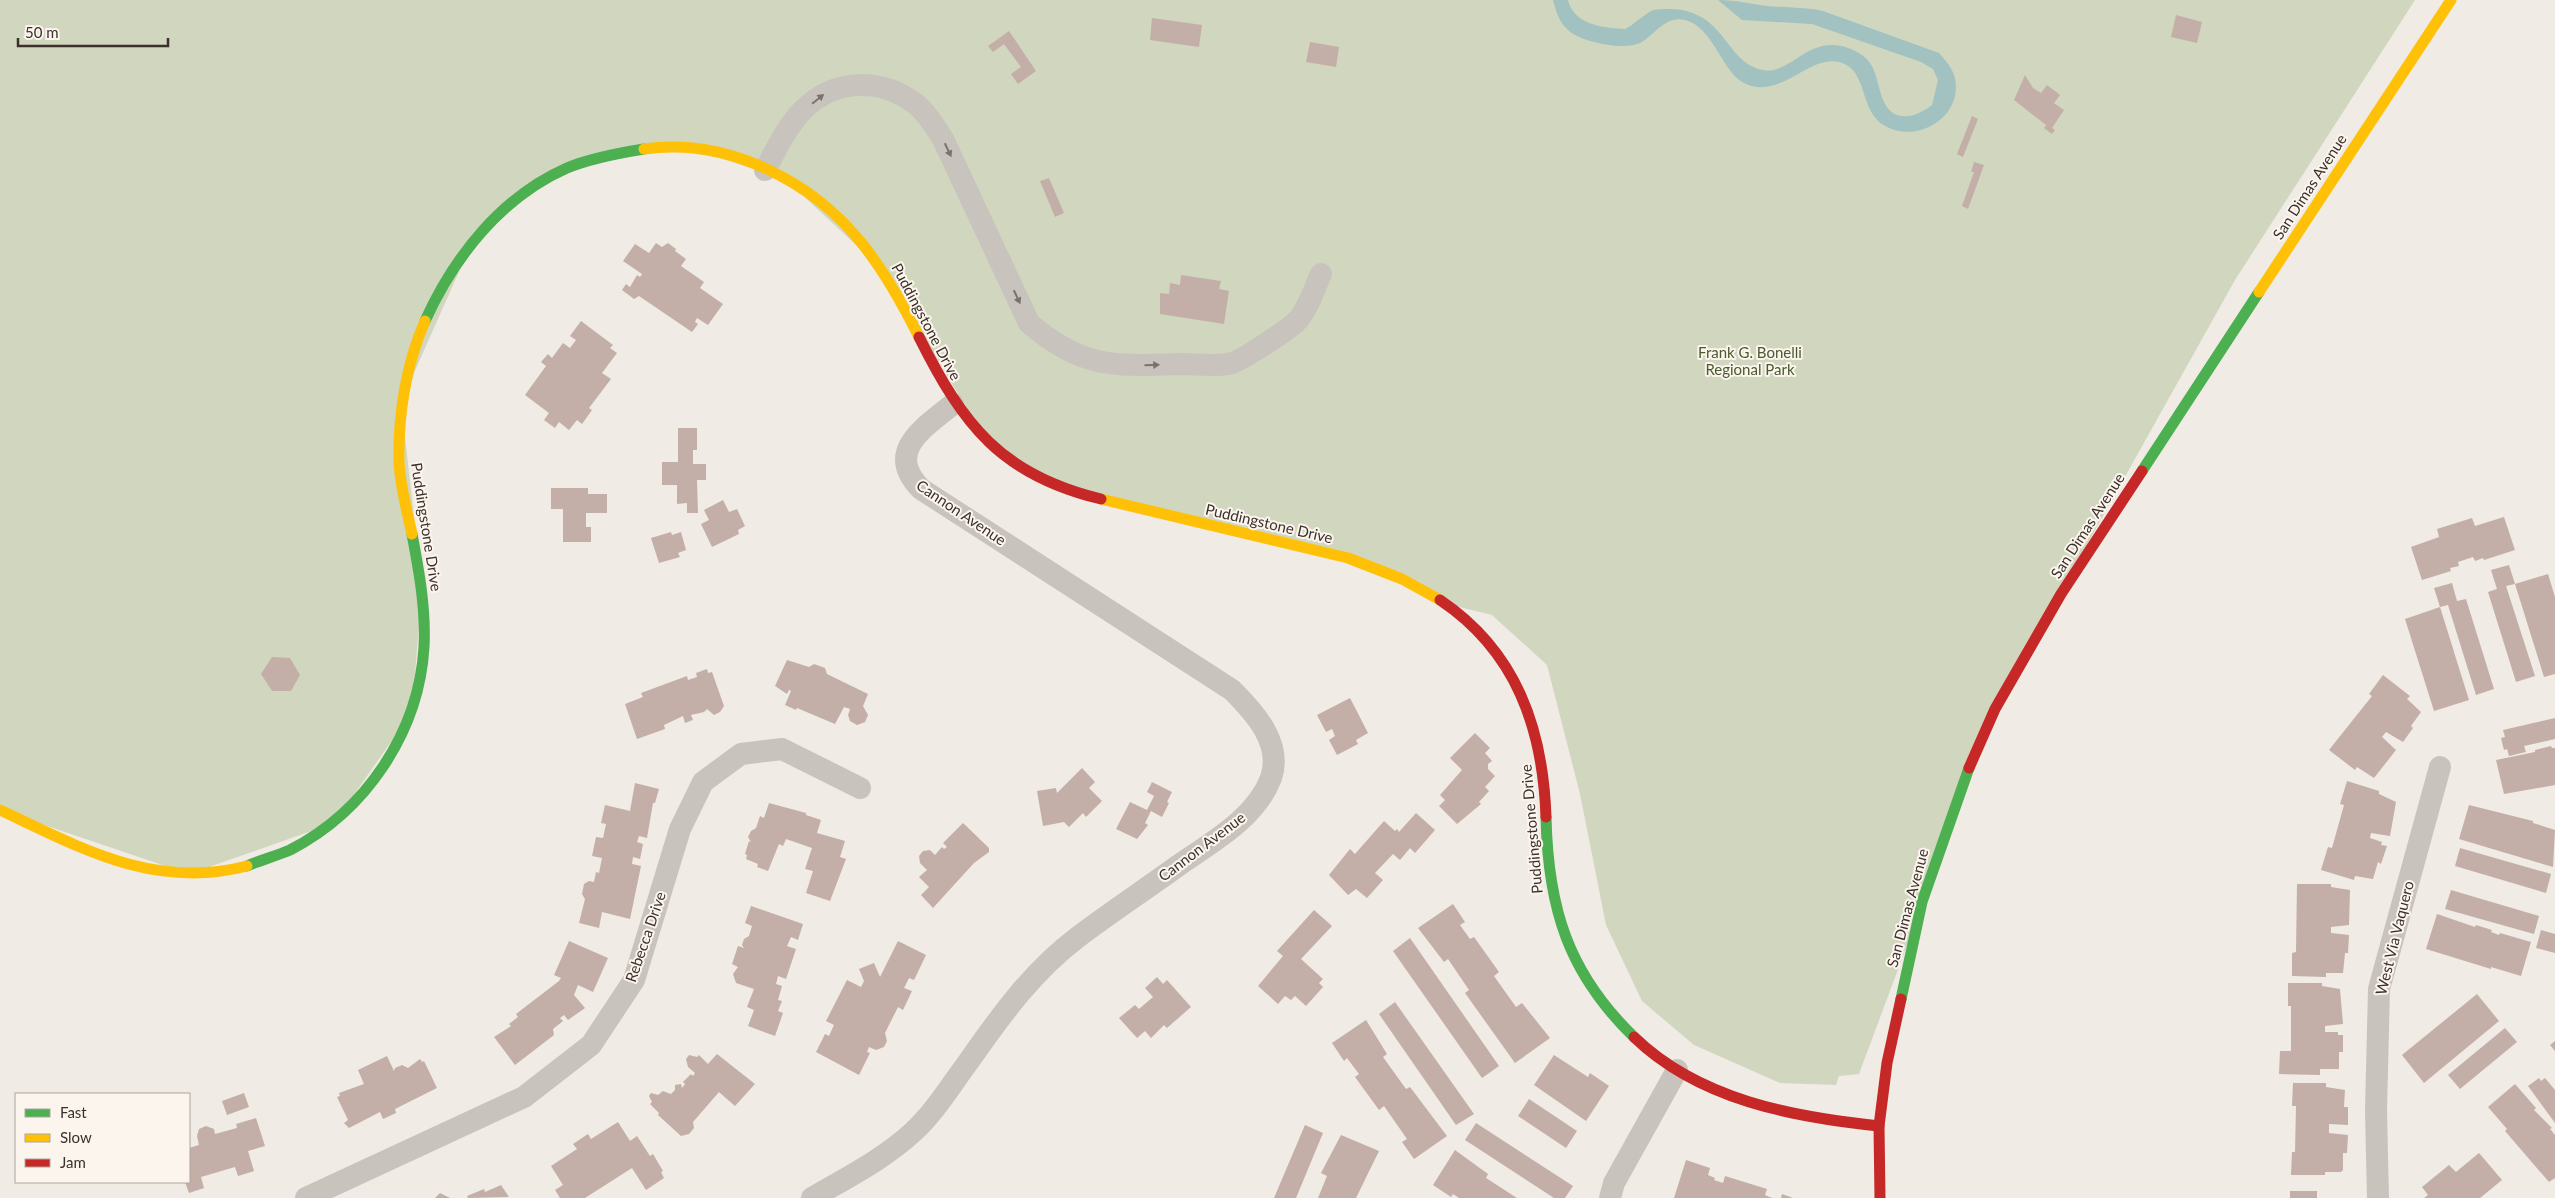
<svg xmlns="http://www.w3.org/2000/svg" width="2555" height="1198" font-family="Lato,sans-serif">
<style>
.green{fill:#d1d6bf}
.water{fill:#a1c2c1}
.building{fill:#c3afa7}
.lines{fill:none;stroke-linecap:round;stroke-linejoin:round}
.street{stroke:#c9c3be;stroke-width:22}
.fast{stroke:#4caf50;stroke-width:11}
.slow{stroke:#ffc107;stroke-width:11}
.jam{stroke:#c62828;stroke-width:11}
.oneway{fill:#7b726d}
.labels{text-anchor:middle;stroke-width:4;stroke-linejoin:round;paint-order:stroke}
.street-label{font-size:15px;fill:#3b302b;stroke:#fbf5ee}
.park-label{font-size:15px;fill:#4a5a2e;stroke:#fbf5ee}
</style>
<rect width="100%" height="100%" fill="#f0ebe5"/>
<path class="green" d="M0,0H2415L2235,280L1995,709L1859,1074L1839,1076L1836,1085L1780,1083L1694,1045L1642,1001L1606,925L1580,794L1547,665L1492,615L1447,604L1394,574L1068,491L988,443L882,269L785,179L684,146L566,168L474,238L401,402L422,587L412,712L334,823L189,874L0,810Z"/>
<path class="water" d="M1553,0H1568C1574,25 1603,28 1625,29C1635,24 1643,15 1653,10C1727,0 1721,62 1763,70C1793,76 1811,26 1859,53C1878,64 1876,84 1884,102C1894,124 1917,117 1932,105L1938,80L1933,69L1921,62L1812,24L1742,20L1718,0C1736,0 1751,4 1768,6C1787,8 1805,7 1823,11L1939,53C1945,60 1951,66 1954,75C1966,115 1918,145 1885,126C1858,111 1869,69 1839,62C1808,55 1782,99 1746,84C1722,74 1714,27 1685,20C1665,15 1654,36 1640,43C1623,51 1581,42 1568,30C1559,22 1556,11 1553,0Z"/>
<g class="building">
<path d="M2176,15L2202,22L2197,43L2171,37Z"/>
<path d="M1152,18L1202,25L1199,47L1150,40Z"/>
<path d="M1009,31L1036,71L1018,84L1011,74L1021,67L1004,44L993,52L988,46Z"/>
<path d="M1310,42L1339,47L1336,67L1306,62Z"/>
<path d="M2025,75L2033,88L2041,93L2047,85L2060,95L2054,103L2064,110L2052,128L2055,130L2052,134L2044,128L2046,125L2014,100Z"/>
<path d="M1972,116L1978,119L1963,157L1957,154Z"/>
<path d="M1974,162L1984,165L1968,209L1962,206L1974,172H1971Z"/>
<path d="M1049,178L1064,213L1055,217L1040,181Z"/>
<path d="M656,243L662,247L668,243L676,249L675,251L686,259L681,266L704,282L700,288L723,304L708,325L697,318L695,322L698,324L692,332L639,296L634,299L622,290L626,284L630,287L637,275L640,277L642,274L623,261L635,244L649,253Z"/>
<path d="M1181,275L1221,281L1219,289L1229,291L1224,324L1160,314V293L1169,294L1170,283L1180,285Z"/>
<path d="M581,321L613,345L610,348L617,353L602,373L611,379L589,408L592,410L582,424L577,420L569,430L559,422L555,428L544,420L549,413L525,395L546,366L541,362L548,354L552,358L563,343L570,348L576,340L570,336Z"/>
<path d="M678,428H697V450H693V464H706V480H697L698,513H687V503L677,504V485H662V462H678Z"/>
<path d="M551,488H588V494H607V513H586V527H591V542H563V509H551Z"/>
<path d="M723,500L729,512L737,509L745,526L738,530L739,534L712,547L701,524L709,520L704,510Z"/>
<path d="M2504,517L2515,550L2484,560L2483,558L2475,561L2473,557L2458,562L2459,566L2450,568L2451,571L2422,580L2411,547L2439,537L2437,529L2472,518L2475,526Z"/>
<path d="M671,532L672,535L681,532L686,550L678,553L680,557L659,563L651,538Z"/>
<path d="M2509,565L2515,584L2548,574L2555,597V674L2544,677L2515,584L2506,586L2535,676L2516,682L2488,592L2497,589L2491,570Z"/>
<path d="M2452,583L2457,601L2466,599L2494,689L2476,695L2448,605L2440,607L2434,588Z"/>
<path d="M2440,607L2469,700L2434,711L2405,619Z"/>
<path d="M272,657L290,658L300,675L291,691H272L261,674Z"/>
<path d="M787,660L809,667L814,664L825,668L827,674L868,694L863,706L868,715L865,722L857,725L850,721L848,715L850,709L844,707L835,724L797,708L796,710L785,705L791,691L789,690L787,694L775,686Z"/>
<path d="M707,669L708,673L712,672L724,706L720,712L714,715L707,709L704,712L691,715L693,720L685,723L683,716L664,725L665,729L637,739L625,704L643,697L641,693L687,676L688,680L697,677L696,673Z"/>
<path d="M2383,675L2410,696L2407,699L2421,712L2411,726L2413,728L2403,742L2386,732L2382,737L2396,750L2374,778L2357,767L2355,770L2329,750L2372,696L2369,694Z"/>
<path d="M1350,698L1368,733L1356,740L1358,744L1337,755L1329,740L1335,736L1332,729L1326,732L1317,715Z"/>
<path d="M2555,718V739L2524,746L2526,752L2509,756L2507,749L2504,750L2501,738L2505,737L2503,730Z"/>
<path d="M1475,733L1490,748L1485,753L1492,761L1488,764V769L1495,776L1485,787L1489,791L1479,802L1481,804L1457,824L1439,806L1445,800L1440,795L1462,770L1450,758Z"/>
<path d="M2551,746L2552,748H2555V785L2504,794L2496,760L2535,752V750Z"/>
<path d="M1082,768L1095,782L1089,788L1102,801L1086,817L1083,813L1069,827L1064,822L1043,826L1037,791L1056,788L1057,793Z"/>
<path d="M2347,781L2379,791V794L2396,802L2390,836L2371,833L2370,838L2382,842L2381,845L2387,846L2381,864L2378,862L2373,879L2355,876L2354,880L2321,870L2328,847L2332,848L2344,805L2340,804Z"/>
<path d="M1152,782L1172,792L1167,802L1169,803L1162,817L1151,811L1145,823L1148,825L1137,839L1116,829L1130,802L1147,810L1154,796L1147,792Z"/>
<path d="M635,783L659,789L655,803H653L647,838L639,836L637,842L643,844L640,859L633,857L632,864L641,866L630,919L602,912L599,928L579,923L585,899L582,894L584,884L589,881L594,882L596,872L599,873L602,858L592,856L596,837L603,838L606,824L601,823L605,805L630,811Z"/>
<path d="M769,803L806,813V815L821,820L817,833L845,841L840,857L846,859L830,901L806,893L813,871L805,869L812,848L786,839L783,846L779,844L768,871L757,867L758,864L746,859L747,855L745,854L749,841L751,842L748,837L751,831L756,828L760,816L764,818Z"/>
<path d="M2469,805L2533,821V823L2555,830L2553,867L2459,839Z"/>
<path d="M1416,813L1435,830L1415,853L1410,848L1400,860L1393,854L1375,873L1383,880L1367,898L1356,889L1348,895L1329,875L1350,849L1355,854L1384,821L1395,831L1397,829L1399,832Z"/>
<path d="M963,823L989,848V852L974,863L933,908L921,895L929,887L919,877L927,870L920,863L919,856L923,851L930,850L935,855L942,847L944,849L947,847L943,843Z"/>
<path d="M2460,848L2551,874L2546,893L2455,866Z"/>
<path d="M2297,884H2331V887L2350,890L2349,925L2331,927V933L2349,935L2348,953H2345L2343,973H2326V977L2292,976V953L2296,952Z"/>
<path d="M2451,890L2539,916L2534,934L2445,909Z"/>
<path d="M1453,904L1465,922L1460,925L1470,939L1474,937L1499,972L1494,976L1516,1007L1522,1003L1550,1038L1515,1063L1465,993L1469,990L1448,959L1444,962L1418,928Z"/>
<path d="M751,906L803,924L798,940L791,937L787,946L796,949L786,979L778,976L776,984L782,986L778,1000L782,1001L778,1011L783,1013L775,1036L748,1026L754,1010L747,1007L754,989L736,983L733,974L738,967L732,964L738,946L744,948L742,945L744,939L749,936L752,926L745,923Z"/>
<path d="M1314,910L1332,926L1301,959L1323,979L1319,983L1323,987L1306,1006L1295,996L1291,1000L1285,996L1278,1004L1258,986L1283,956L1277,951Z"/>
<path d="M2437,914L2475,927L2476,925L2492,930L2491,932L2499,935L2500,933L2531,942L2521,976L2491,967V969L2426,949Z"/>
<path d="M2541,930L2555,934V953L2536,948Z"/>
<path d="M1410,938L1499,1066L1482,1078L1393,951Z"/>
<path d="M569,941L608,958L593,992L578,985L574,995L585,1008L568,1020L564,1015L560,1018L563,1021L553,1029L554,1035L515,1065L494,1037L511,1026L509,1024L518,1017L516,1014L559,981L561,978L554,975Z"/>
<path d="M898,941L926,955L914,980L909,978L904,988L912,991L903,1010L898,1007L885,1033L887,1041L884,1047L876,1050L869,1047L867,1052L870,1053L859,1075L816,1052L825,1034L829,1036L834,1025L826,1021L847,980L861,987L864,981L859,969L874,963L880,977Z"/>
<path d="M1157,977L1163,984L1167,980L1191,1007L1167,1028L1164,1025L1151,1038L1145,1031L1137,1038L1119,1018L1135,1005L1139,1009L1153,997L1145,988Z"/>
<path d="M2288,983H2322V986L2340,989L2343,1024L2325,1026V1032H2338V1035H2343V1052H2339V1069H2320V1075L2279,1074L2280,1051H2291V1006H2288Z"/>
<path d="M2477,994L2499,1021L2424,1083L2402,1055Z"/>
<path d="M1395,1002L1474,1114L1456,1125L1379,1014Z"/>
<path d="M1366,1020L1387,1054L1383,1057L1406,1089L1410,1087L1447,1136L1414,1159L1402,1142L1407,1139L1384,1106L1379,1110L1355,1077L1359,1074L1347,1058L1344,1061L1332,1043Z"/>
<path d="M2505,1028L2517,1042L2460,1089L2448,1075Z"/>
<path d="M2555,1041V1051L2550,1045Z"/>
<path d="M717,1054L755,1084L735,1106L719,1092L693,1122L694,1128L689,1134L681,1136L658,1115L659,1113L650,1104L652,1102L649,1096L651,1093L658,1095L663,1091L671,1094L675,1090V1085L681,1084L682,1088L685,1084L683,1082L691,1074L693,1076L695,1073L688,1067L686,1059L689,1055L697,1057L699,1055L708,1064Z"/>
<path d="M1554,1055L1588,1077L1590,1073L1609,1086L1586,1121L1534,1085Z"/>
<path d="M387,1056L394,1071L395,1068L402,1065L408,1068L420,1059L422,1062L424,1061L437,1088L395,1109L396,1113L383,1119L380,1112L349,1128L344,1123L348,1120L337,1097L340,1096L339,1093L364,1084L358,1070Z"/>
<path d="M2539,1078L2541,1081L2545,1078L2555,1090V1123L2528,1086Z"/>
<path d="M2293,1083H2326V1087L2345,1090L2344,1107H2348V1125L2329,1124V1133L2348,1135L2347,1153H2343V1170L2341,1172H2325V1175H2291L2292,1152H2295L2296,1106H2292Z"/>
<path d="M2515,1084L2536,1108L2534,1110L2552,1128L2550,1129L2555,1135V1178L2549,1182L2505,1131L2507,1129L2488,1107Z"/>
<path d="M244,1093L249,1107L227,1115L222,1101Z"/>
<path d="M1529,1099L1577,1131L1566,1148L1518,1116Z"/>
<path d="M256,1118L265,1146L248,1151L254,1171L238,1176L235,1167L201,1177L204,1188L189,1193L185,1182H189V1148L199,1145L197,1136L199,1129L206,1126L214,1129L215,1134L237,1128L236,1124Z"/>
<path d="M618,1122L630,1141L637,1136L650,1156L653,1154L663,1171L661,1172L664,1178L646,1190L632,1168L585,1198H560L555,1190L563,1185L551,1166L577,1149L573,1144L588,1134L591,1139Z"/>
<path d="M1476,1123L1573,1186L1565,1198H1554L1465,1140Z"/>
<path d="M1305,1125L1323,1133L1296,1198H1274Z"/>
<path d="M1341,1135L1379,1151L1356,1198H1318L1327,1176L1321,1173Z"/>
<path d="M1455,1150L1488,1174L1486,1178L1517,1198H1459L1453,1194L1451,1197L1433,1185Z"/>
<path d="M2479,1153L2502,1180L2480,1198H2424L2428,1195L2422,1187L2449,1165L2456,1172Z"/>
<path d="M1686,1160L1710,1168L1708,1175L1715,1178L1714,1180L1723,1183L1725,1176L1767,1189L1765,1195L1772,1198H1674Z"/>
<path d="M501,1185L509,1197L468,1198L467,1196L484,1189L485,1192Z"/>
<rect x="2290" y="1191" width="27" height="7"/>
<path d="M440,1193L450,1198H435Z"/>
<path d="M1782,1194L1793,1198H1781Z"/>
</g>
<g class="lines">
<g class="street">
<path d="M765,170C776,150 786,128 802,111C834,78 881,77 917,105C928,114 935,127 943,139L1029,323C1082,369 1115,366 1182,364C1197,364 1217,367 1232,363C1244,359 1286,331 1296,322C1308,310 1314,289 1321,274"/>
<path d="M306,1198L524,1097L591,1045L634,980L680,829L703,782L741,754L782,749L860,788"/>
<path d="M812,1198C846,1178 884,1159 913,1132C935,1112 951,1085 969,1061C1001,1015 1033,971 1078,937C1111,912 1146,889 1179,865C1212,842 1256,818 1271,778C1283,743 1254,712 1232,690L921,489C884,451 924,428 953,404"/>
<path d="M1610,1198L1614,1183L1677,1070"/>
<path d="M2378,1198L2376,1111L2379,989L2440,767"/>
</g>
<g class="fast">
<path d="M425,321C454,257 501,197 567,168C591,158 619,153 644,149"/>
<path d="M2142,471L2259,292"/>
<path d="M1546,817C1548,908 1568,973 1634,1037"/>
<path d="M247,866C261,860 276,856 290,850C366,811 419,732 424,647C426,609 419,571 412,534"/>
<path d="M1901,999L1922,902L1969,768"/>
</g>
<g class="slow">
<path d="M644,149C727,137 813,181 864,246C886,274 903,305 919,337"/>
<path d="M2259,292L2451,0"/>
<path d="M1101,499L1348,558L1402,579L1440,600"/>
<path d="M412,534C407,511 400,486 399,462C398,415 406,364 425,321"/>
<path d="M0,810C81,848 154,890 247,866"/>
</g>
<g class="jam">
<path d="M919,337C963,425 1001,475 1101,499"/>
<path d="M1440,600C1516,651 1543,728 1546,817"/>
<path d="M1969,768L1995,709L2061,594L2142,471"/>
<path d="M1634,1037C1699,1100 1793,1117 1879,1126"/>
<path d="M1880,1198L1879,1126L1887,1063L1901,999"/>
</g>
</g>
<defs><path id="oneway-solid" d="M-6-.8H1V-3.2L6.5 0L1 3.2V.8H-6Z" transform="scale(1.25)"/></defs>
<g class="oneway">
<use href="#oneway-solid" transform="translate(818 99) rotate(-39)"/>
<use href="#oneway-solid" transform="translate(948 150) rotate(65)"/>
<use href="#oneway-solid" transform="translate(1017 297) rotate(65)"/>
<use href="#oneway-solid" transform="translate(1152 365) rotate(-2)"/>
</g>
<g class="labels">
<g class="street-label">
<text transform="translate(2310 187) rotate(-57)" y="5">San Dimas Avenue</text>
<text transform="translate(926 322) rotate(62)" y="5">Puddingstone Drive</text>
<text transform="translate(961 513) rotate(34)" y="5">Cannon Avenue</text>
<text transform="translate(1269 524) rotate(13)" y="5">Puddingstone Drive</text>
<text transform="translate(2088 526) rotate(-57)" y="5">San Dimas Avenue</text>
<text transform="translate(426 527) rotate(81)" y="5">Puddingstone Drive</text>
<text transform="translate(1532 829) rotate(-95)" y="5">Puddingstone Drive</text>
<text transform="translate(1202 847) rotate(-37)" y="5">Cannon Avenue</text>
<text transform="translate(1908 908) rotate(-75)" y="5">San Dimas Avenue</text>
<text transform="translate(646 937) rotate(-71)" y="5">Rebecca Drive</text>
<text transform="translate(2395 938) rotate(-76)" y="5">West Via Vaquero</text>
</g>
<g class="park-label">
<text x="1750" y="358">Frank G. Bonelli<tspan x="1750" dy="17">Regional Park</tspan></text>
</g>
</g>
<rect x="15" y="1093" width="175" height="90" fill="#fbf5ee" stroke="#aea6a0"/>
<rect x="25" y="1109" width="25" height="8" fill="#4caf50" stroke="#aea6a0"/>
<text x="60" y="1118" font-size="15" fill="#3b302b">Fast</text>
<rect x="25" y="1134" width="25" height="8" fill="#ffc107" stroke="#aea6a0"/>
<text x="60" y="1143" font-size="15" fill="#3b302b">Slow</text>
<rect x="25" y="1159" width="25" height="8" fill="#c62828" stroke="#aea6a0"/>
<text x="60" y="1168" font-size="15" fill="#3b302b">Jam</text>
<path d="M18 38v8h150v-8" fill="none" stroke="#3b302b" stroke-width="2.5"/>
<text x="25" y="38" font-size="15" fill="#3b302b" stroke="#fbf5ee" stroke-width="4" paint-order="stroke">50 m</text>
</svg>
